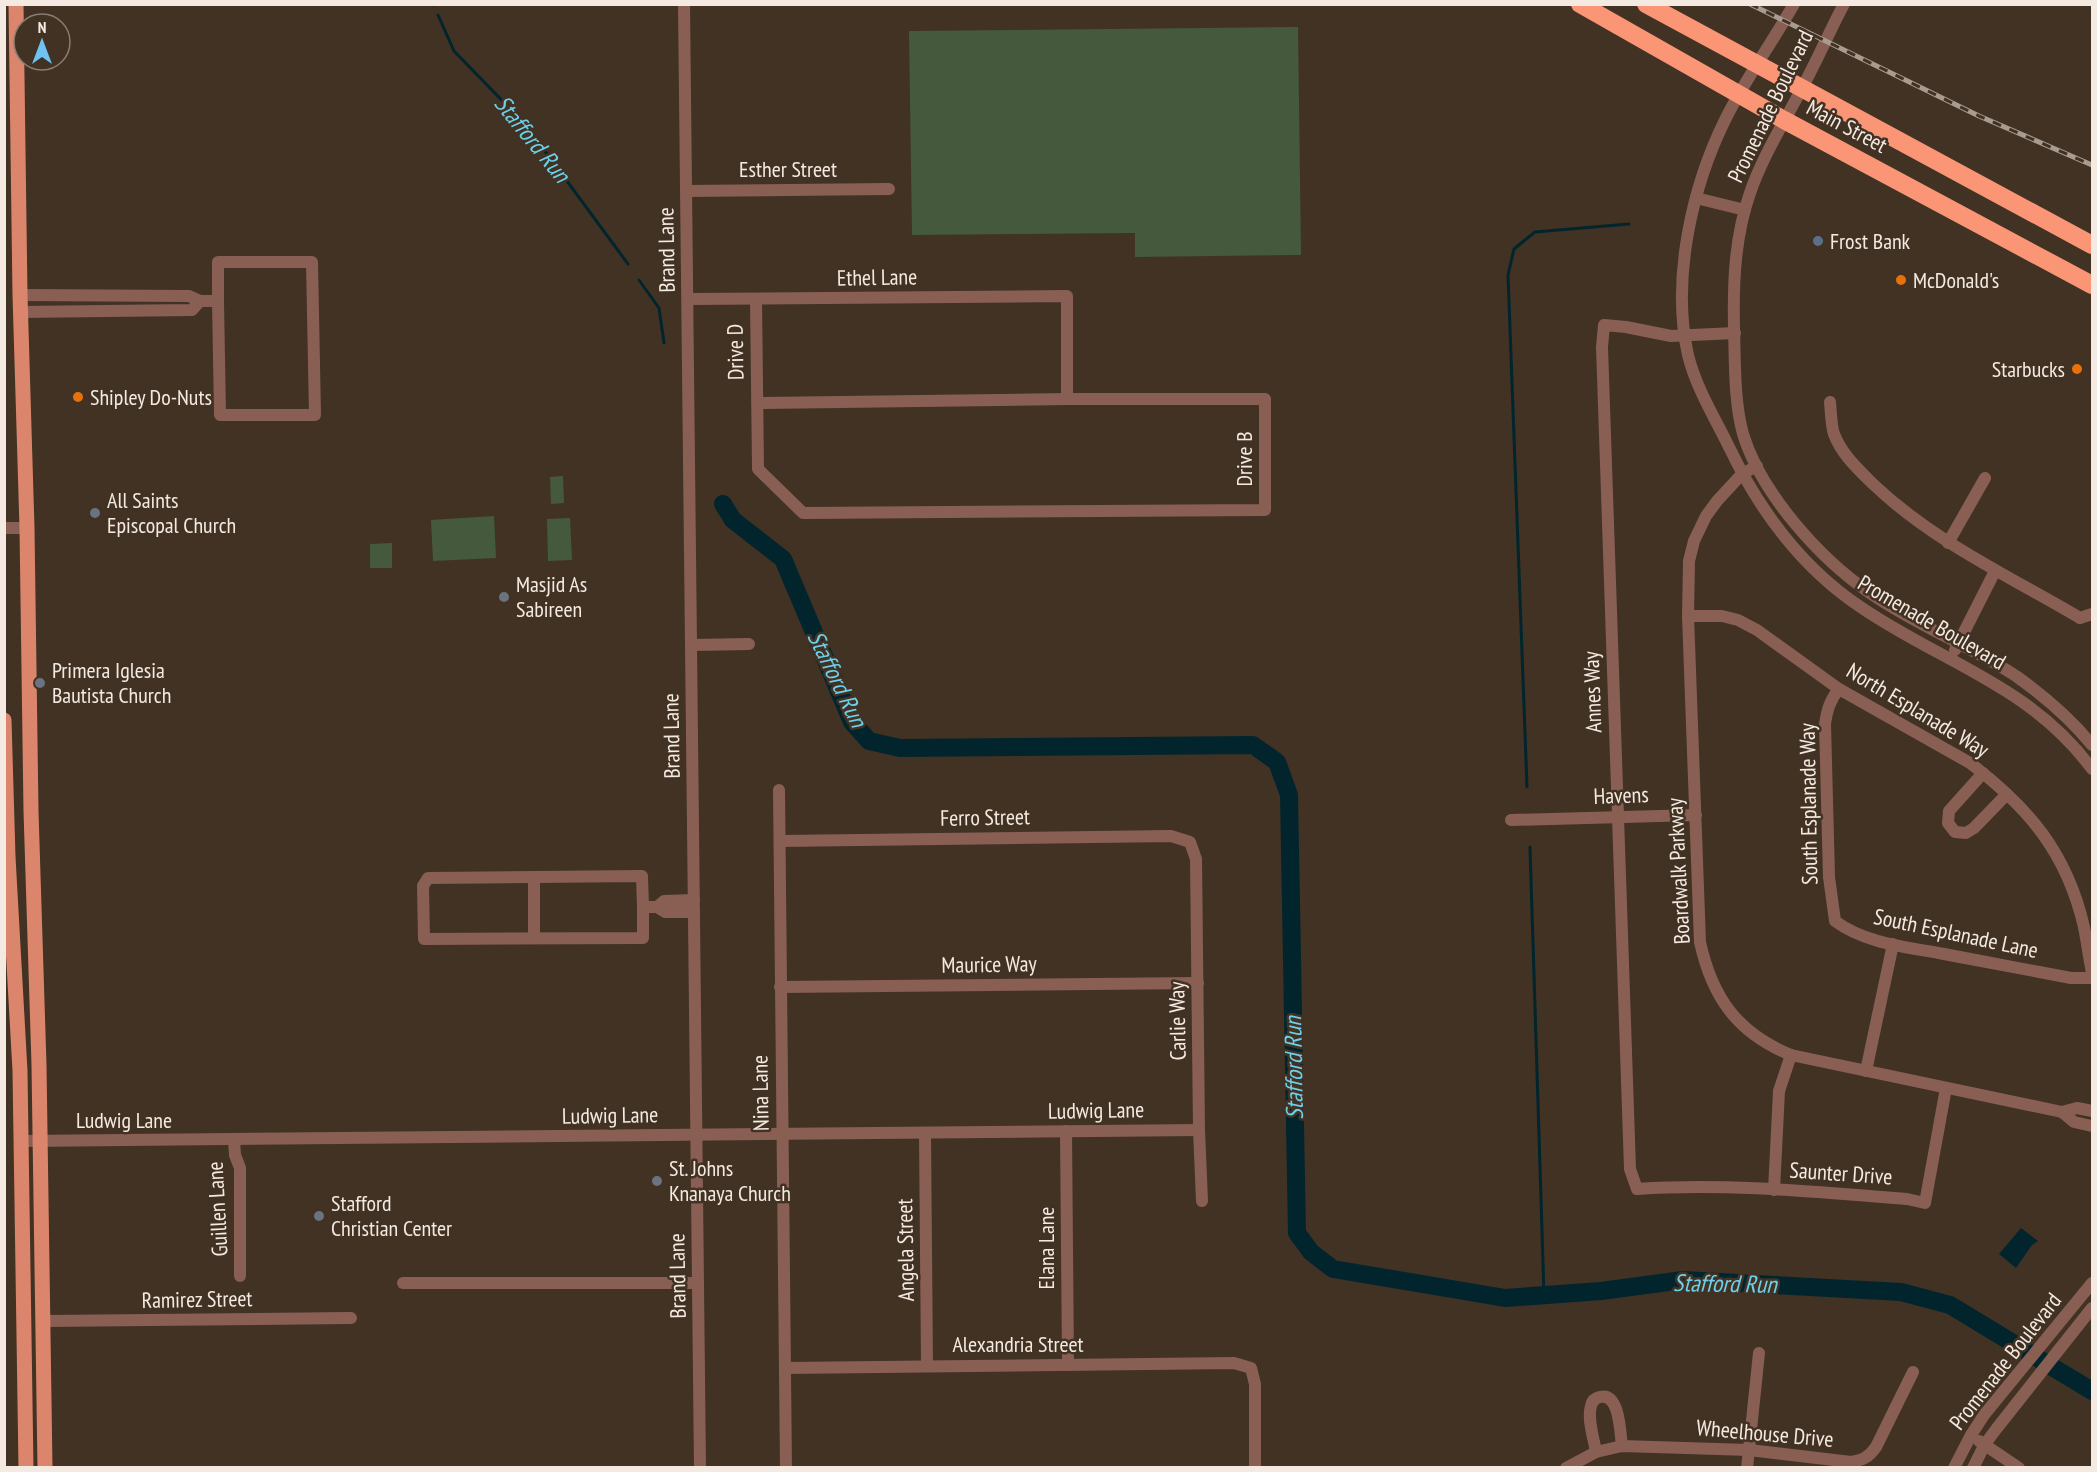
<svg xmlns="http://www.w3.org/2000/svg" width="2097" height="1472" font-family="'PT Sans Narrow',sans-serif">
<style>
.green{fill:#455a3d}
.water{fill:#02252d}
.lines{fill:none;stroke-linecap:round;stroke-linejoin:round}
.stream{stroke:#02252d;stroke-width:3}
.river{stroke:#02252d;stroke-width:18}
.minor{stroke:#895f53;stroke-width:12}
.major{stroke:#db866c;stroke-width:15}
.highway{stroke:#fa9576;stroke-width:18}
.rail-casing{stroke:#a89c91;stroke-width:5}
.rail{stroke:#413224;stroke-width:3;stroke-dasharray:9;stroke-linecap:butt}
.service-dot{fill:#5c6f8a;stroke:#413224;stroke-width:2}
.food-dot{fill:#e8710a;stroke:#413224;stroke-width:2}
.worship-dot{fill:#6b7280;stroke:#413224;stroke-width:2}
.labels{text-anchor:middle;stroke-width:5;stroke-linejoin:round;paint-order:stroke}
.street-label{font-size:22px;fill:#f4eae1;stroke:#413224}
.poi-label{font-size:22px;fill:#f4eae1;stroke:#413224;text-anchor:start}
.water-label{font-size:24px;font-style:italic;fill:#6dd0eb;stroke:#413224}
</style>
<rect width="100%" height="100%" fill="#413224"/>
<g class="green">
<path d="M1298,27L1301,255L1135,257V233L912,235L909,31Z"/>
<path d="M563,476L564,503L551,504L550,477Z"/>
<path d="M494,516L496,558L433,561L431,520Z"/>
<path d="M570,518L572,560L548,561L547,519Z"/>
<path d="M392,543V568H370V544Z"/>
</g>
<path class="water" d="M2021,1228L2038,1241L2032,1245L2016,1268L1999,1254Z"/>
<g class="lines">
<g class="stream">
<path d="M433,4L434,5"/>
<path d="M438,15L454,51L525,124L628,264"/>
<path d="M639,280L659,308L664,343"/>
<path d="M1527,787L1508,275L1514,249L1535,232L1629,224"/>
<path d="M1530,847L1544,1295"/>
</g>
<path class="river" d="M723,504L733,520L783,559L852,722L869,741L900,748L1253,745L1277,762L1289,795L1297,1233L1311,1252L1333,1269L1505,1298L1601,1291L1683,1280L1901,1292L1950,1305L2092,1391"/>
<g class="minor">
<path d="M684,4L700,1468"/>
<path d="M1794,4C1772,43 1746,78 1726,118C1692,186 1671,279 1688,355C1696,388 1715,418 1730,449C1760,511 1803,569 1862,608C1943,663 2031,686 2092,769"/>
<path d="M1844,4C1829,32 1817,61 1802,88C1784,123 1763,155 1750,193C1735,236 1733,281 1734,327C1735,360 1734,402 1743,434C1761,493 1819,558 1870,593C1916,625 1969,645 2016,676C2044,696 2070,718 2092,745"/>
<path d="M686,191L889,189"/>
<path d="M1696,198L1745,210"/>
<path d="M20,295L189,296L200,301L192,310L20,312"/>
<path d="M688,299L1067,296V399"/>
<path d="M756,299L758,469L803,513L1265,510V399H1067L757,403"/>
<path d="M200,301H218V262H312L315,415H220L218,301"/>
<path d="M1735,333L1671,336L1626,327L1604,325L1602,347L1630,1169L1637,1189C1727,1183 1817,1192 1907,1199L1925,1203L1946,1088"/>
<path d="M1830,402C1831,412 1831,425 1834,434C1842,455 1858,469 1873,484C1934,542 2009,576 2080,618L2092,614"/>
<path d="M1757,466L1742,474L1717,501L1706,516L1694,541L1689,561L1688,616L1700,942C1712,997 1737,1033 1791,1055L2062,1112L2077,1108L2092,1111"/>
<path d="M4,528H27"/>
<path d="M1948,543L1985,478"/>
<path d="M1688,616H1722L1738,620L1757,630L1839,689L1970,763C2029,808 2067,853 2084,927C2087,942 2089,958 2092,973"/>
<path d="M691,645L749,644"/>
<path d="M1955,650L1995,571"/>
<path d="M1839,689C1830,700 1827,710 1825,724L1829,877L1835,921C1866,944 1908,947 1944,954C1987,962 2029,970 2071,978H2092"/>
<path d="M1983,773L1949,811L1948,823L1955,832L1966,833L1974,828L2006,795"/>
<path d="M779,790L786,1468"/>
<path d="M1511,820L1696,815"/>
<path d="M780,841L1171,836L1190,842L1196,859L1199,1130L1202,1201"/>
<path d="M534,877V938"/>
<path d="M694,900L664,901L657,907L665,912H694"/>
<path d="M643,907V938L424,939L423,886L428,878L642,876L643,907H657"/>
<path d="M780,987L1198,983"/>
<path d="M1866,1071L1893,944"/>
<path d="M2062,1112L2074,1122L2092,1126"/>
<path d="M1066,1131L1068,1365"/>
<path d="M925,1133L927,1366"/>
<path d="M234,1140L235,1155L240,1168V1276"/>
<path d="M21,1141L1199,1130"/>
<path d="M1774,1190L1779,1091L1791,1055"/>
<path d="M403,1283H698"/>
<path d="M43,1321L351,1318"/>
<path d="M785,1368L1234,1363L1251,1368L1255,1384V1468"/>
<path d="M1979,1441L2019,1468"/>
<path d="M1596,1452C1594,1439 1587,1419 1591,1406C1592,1401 1595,1398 1600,1397C1620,1392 1620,1433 1622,1446"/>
<path d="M1566,1468L1596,1452L1622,1446L1749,1450L1851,1462C1863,1460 1869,1457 1876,1447L1913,1372"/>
<path d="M1747,1468L1759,1353"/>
<path d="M1954,1468L1971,1435L1984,1415L2092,1283"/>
<path d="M1973,1468L1985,1444L1997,1428L2092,1308"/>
</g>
<g class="major">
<path d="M16,4L20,295L27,528L31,811L39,1065L45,1468"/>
<path d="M4,720L8,857L20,1071L26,1468"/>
</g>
<g class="highway">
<path d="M1580,4L1784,120L2092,285"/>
<path d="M1646,4L2092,245"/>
</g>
<g class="rail-casing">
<path id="rail" d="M1750,4L1979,116L2092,165"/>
</g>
<use href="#rail" class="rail"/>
</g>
<circle class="service-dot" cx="1818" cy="241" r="6"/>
<g class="food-dot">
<circle cx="1901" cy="280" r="6"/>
<circle cx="2077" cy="369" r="6"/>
<circle cx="78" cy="397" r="6"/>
</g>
<g class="worship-dot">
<circle cx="95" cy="513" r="6"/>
<circle cx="504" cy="597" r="6"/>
<circle cx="40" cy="683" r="6"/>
<circle cx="657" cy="1181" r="6"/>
<circle cx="319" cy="1216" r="6"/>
</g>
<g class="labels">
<g class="street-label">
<text transform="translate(1770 106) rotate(-64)" y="8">Promenade Boulevard</text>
<text transform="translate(1847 126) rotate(28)" y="8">Main Street</text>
<text x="788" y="177">Esther Street</text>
<text transform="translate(666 250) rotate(-91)" y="8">Brand Lane</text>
<text transform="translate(877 277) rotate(-1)" y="8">Ethel Lane</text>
<text transform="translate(735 352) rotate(-91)" y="8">Drive D</text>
<text transform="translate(1244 459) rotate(-90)" y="8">Drive B</text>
<text transform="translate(1932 622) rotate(30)" y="8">Promenade Boulevard</text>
<text transform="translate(1592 692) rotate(-92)" y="8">Annes Way</text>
<text transform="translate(1918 710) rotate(31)" y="8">North Esplanade Way</text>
<text transform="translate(671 736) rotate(-91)" y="8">Brand Lane</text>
<text transform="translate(1621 795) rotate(-2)" y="8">Havens</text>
<text transform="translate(1808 804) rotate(-91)" y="8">South Esplanade Way</text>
<text transform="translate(985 817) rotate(-1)" y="8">Ferro Street</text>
<text transform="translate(1678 871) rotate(-93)" y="8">Boardwalk Parkway</text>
<text transform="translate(1956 933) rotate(12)" y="8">South Esplanade Lane</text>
<text transform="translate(989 964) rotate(-1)" y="8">Maurice Way</text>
<text transform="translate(1177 1021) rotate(-91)" y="8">Carlie Way</text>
<text transform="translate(760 1093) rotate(-91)" y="8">Nina Lane</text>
<text transform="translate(1096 1110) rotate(-1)" y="8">Ludwig Lane</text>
<text transform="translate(610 1115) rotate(-1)" y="8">Ludwig Lane</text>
<text x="124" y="1128">Ludwig Lane</text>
<text transform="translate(1841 1173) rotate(4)" y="8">Saunter Drive</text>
<text transform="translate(217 1209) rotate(-93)" y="8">Guillen Lane</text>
<text transform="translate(1046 1248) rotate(-90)" y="8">Elana Lane</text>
<text transform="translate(905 1250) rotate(-91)" y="8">Angela Street</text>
<text transform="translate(677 1276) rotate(-91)" y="8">Brand Lane</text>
<text transform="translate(197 1299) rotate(-1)" y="8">Ramirez Street</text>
<text x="1018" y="1352">Alexandria Street</text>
<text transform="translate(2005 1361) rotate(-52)" y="8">Promenade Boulevard</text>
<text transform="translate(1765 1433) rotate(5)" y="8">Wheelhouse Drive</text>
</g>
<g class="poi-label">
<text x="1830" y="249">Frost Bank</text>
<text x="1913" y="288">McDonald's</text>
<text x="2065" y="377" text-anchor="end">Starbucks</text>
<text x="90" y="405">Shipley Do-Nuts</text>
<text x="107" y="508">All Saints<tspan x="107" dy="25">Episcopal Church</tspan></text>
<text x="516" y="592">Masjid As<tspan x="516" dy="25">Sabireen</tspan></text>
<text x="52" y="678">Primera Iglesia<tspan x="52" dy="25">Bautista Church</tspan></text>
<text x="669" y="1176">St. Johns<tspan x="669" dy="25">Knanaya Church</tspan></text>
<text x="331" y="1211">Stafford<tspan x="331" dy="25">Christian Center</tspan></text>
</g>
<g class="water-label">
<text transform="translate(532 139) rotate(51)" y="8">Stafford Run</text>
<text transform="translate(837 679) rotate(64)" y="8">Stafford Run</text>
<text transform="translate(1294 1068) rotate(-91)" y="8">Stafford Run</text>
<text transform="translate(1725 1284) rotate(1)" y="8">Stafford Run</text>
</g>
</g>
<rect width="2097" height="1472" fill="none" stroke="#f4eae1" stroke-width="12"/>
<g transform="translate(42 42)"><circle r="28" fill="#413224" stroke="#897c70" stroke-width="1.5"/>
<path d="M0-4.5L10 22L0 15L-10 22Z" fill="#6fc2f4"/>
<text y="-9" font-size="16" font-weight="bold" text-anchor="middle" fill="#f4eae1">N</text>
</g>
</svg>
